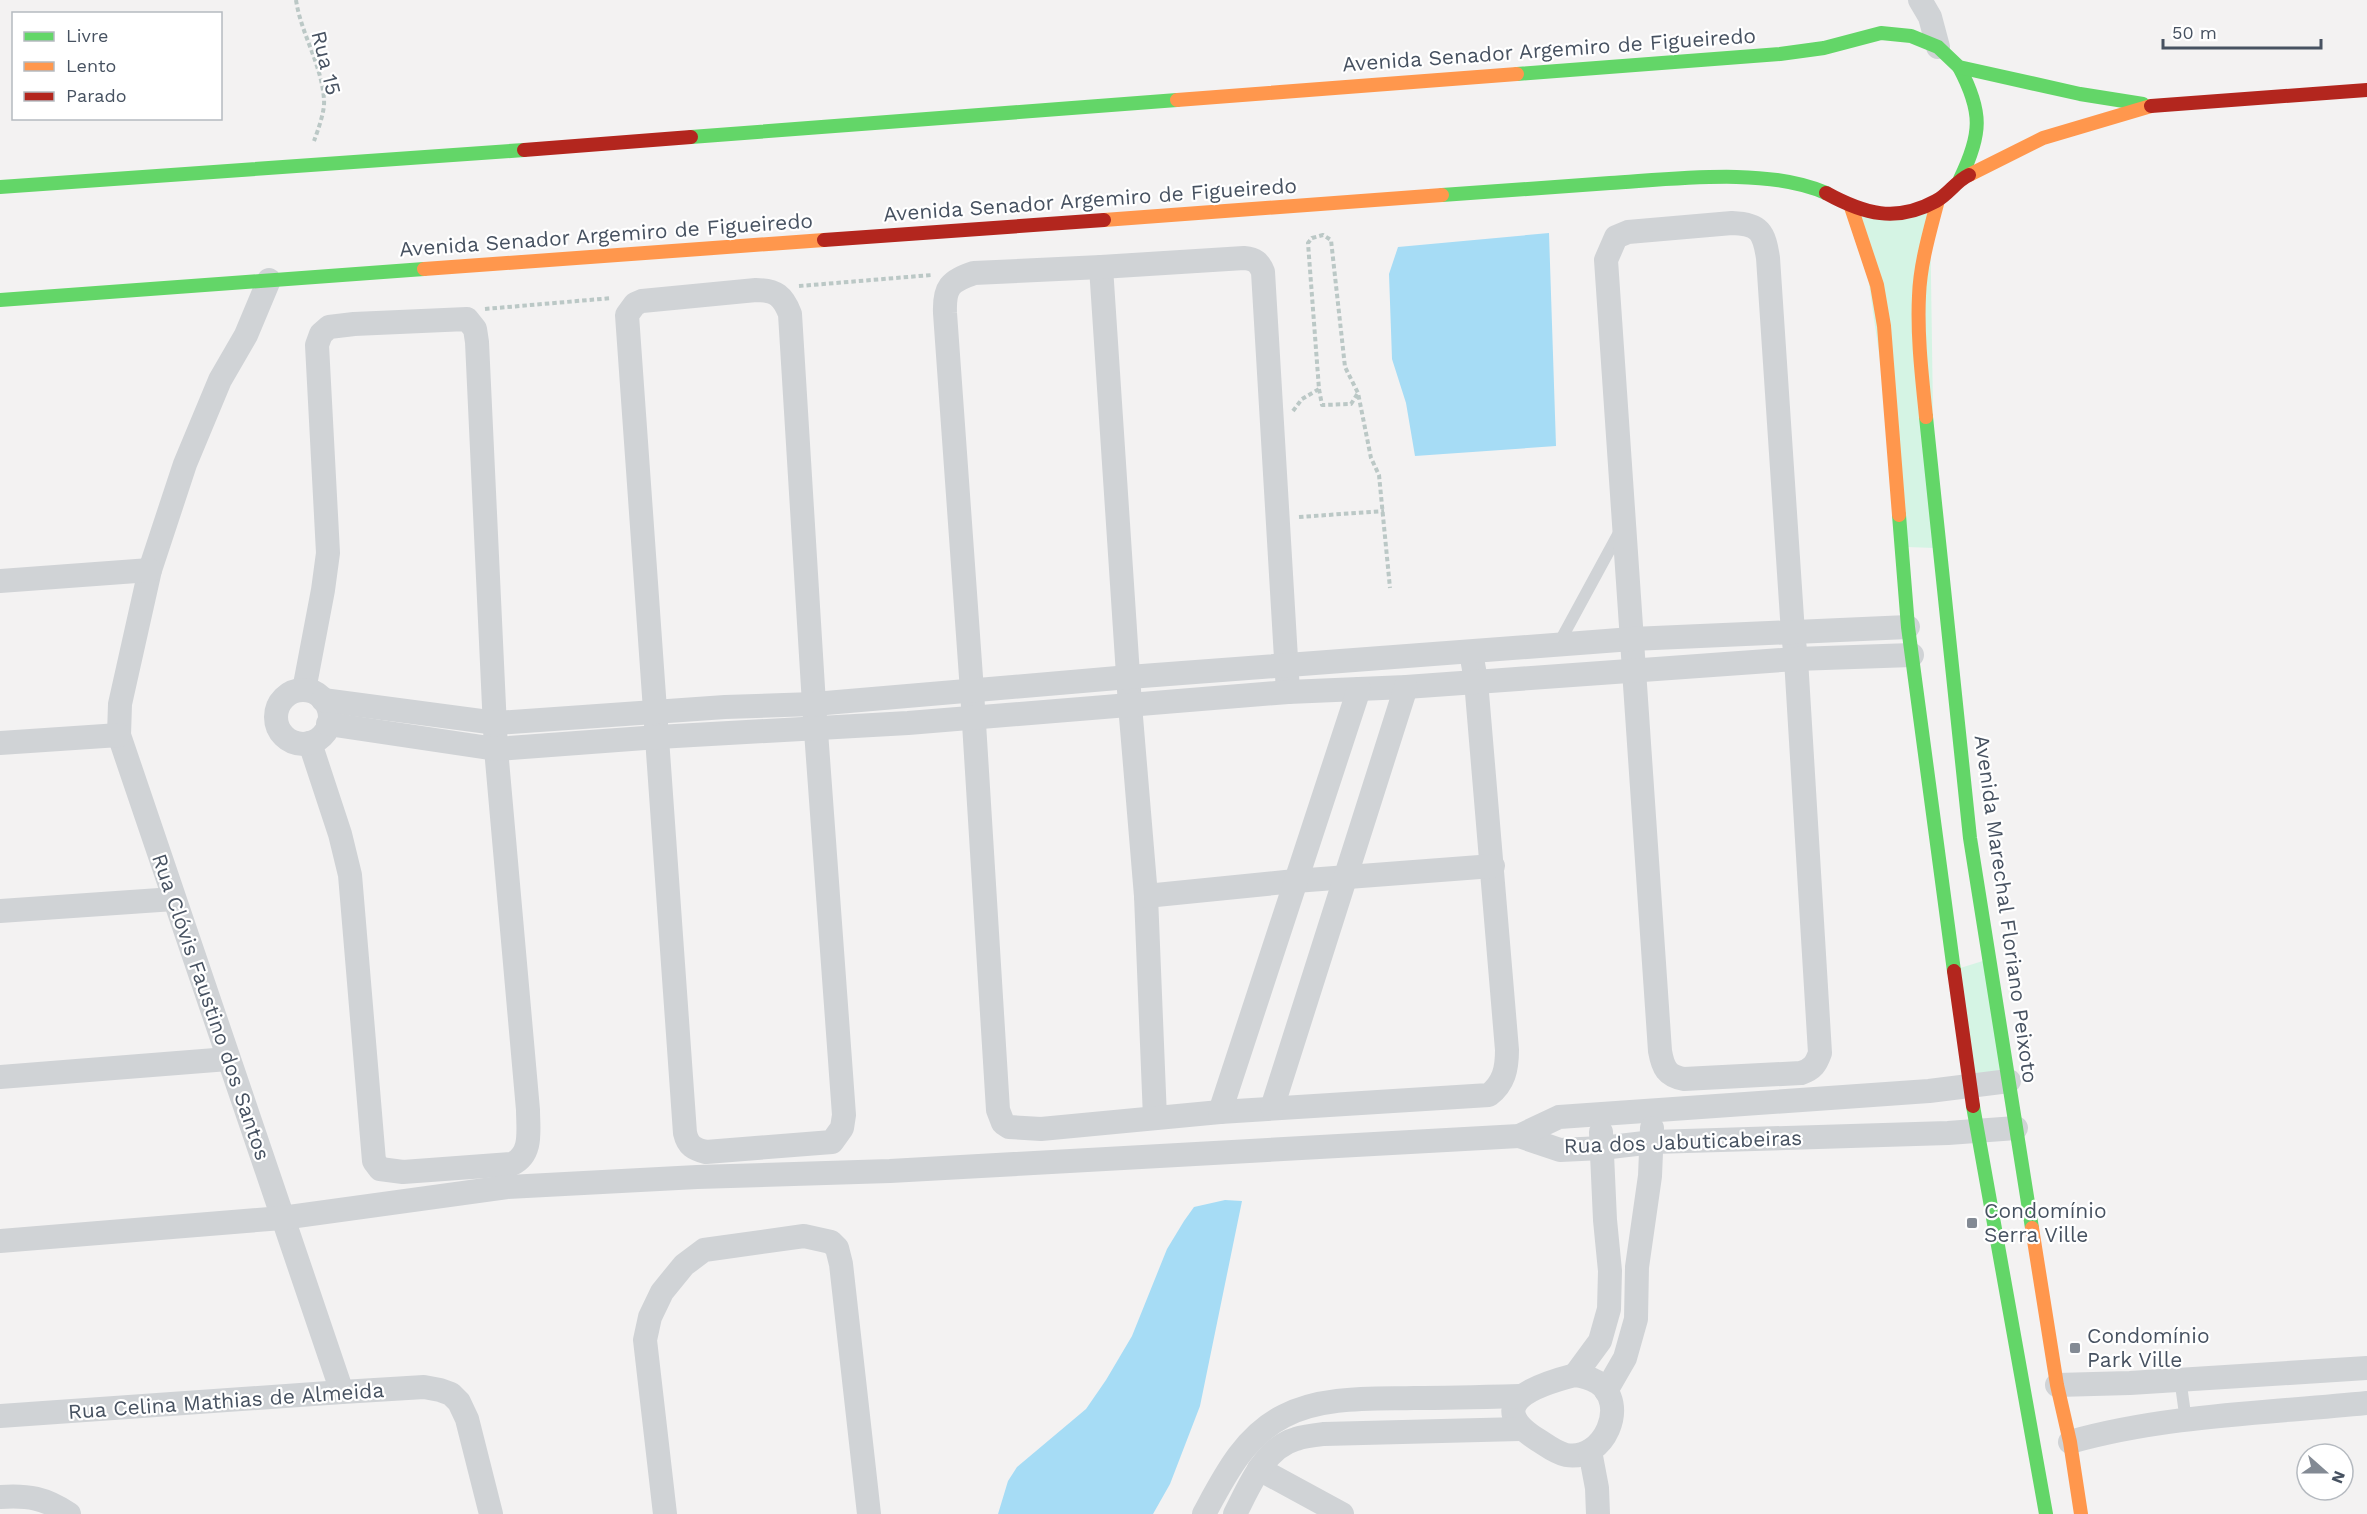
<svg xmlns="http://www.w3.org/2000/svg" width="2367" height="1514" font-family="'Work Sans',sans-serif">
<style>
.green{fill:#d5f4e4}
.water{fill:#a6dcf5}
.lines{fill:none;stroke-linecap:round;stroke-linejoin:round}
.path{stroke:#bbc8c6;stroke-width:4;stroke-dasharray:4.5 3;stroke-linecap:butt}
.lane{stroke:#d0d3d6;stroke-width:12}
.street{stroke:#d0d3d6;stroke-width:24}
.fast{stroke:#63d668;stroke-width:14}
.slow{stroke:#ff974d;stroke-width:14}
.jam{stroke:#b3261e;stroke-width:14}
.poi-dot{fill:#838a94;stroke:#fff;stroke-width:2}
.labels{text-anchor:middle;stroke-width:4.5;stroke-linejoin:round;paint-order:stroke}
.street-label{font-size:21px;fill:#475261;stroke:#fff}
.poi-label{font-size:21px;fill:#475261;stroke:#fff;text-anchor:start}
</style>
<rect width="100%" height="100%" fill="#f3f2f2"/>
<g class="green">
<path d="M1930,210L1935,548L1907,547L1859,215Z"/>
<path d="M1986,960L2004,1079L1971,1083L1957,969Z"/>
</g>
<g class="water">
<path d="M1549,233L1556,446L1415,456L1406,403L1392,359L1389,274L1398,247Z"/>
<path d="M1225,1200L1242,1201L1200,1406L1170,1484L1153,1514H998L1008,1481L1017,1467L1086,1409L1106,1380L1132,1336L1167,1249L1184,1221L1194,1207Z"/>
</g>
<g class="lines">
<g class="path">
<path d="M296,0C301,34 322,65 324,100C325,111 318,130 314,141"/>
<path d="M799,286L932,275"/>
<path d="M485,309L612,298"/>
<path d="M1319,389L1322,405L1351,404L1358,393"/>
<path d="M1293,411L1302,399L1319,389L1308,243L1312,238L1323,235L1331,240L1345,367L1358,393L1371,458L1379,475L1390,588"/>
<path d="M1299,517L1384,511"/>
</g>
<g class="lane">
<path d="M1558,645L1621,529"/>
<path d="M2180,1378L2186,1421"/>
</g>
<g class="street">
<path d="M1920,0L1930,17L1938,47"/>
<path d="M1732,223C1760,224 1764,232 1768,258L1793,633L1796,659L1820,1053C1816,1064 1813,1069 1801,1073L1684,1079C1667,1076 1663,1068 1660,1051L1606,260L1616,237L1628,232Z"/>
<path d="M1101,267L1130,705L1146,896L1155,1118"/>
<path d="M269,280L246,335L220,380L185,464L150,570L120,704L119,735L342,1392"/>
<path d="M756,290C776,290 783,296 790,314L814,704L844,1115L842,1128L832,1142L706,1152C694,1149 688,1146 685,1133L627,315L635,304L642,301Z"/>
<path d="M0,581L150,570"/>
<path d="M304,690L323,590L328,553L317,345L321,334L329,327L354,324L467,319L475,329L477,342L496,749L528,1110C528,1130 533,1154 512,1164L403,1172L380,1169L374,1161L350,875L340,834L310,743"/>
<circle cx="303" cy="717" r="27"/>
<path d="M1288,692L1263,272C1259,262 1255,259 1244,258L1101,267L974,273C950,281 944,287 945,313L972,691L998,1110L1003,1123L1009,1127L1041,1129L1220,1112L1489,1095C1504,1083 1507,1069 1507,1050L1476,681L1471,652"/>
<path d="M323,700L496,723L725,707L814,704L1129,677L1632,639L1908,627"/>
<path d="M328,724L496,749L658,737L908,723L1288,692L1406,687L1796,659L1912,655"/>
<path d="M0,743L119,735"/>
<path d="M1146,896L1295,881L1493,866"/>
<path d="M0,911L174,899"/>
<path d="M0,1077L228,1059"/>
<path d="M1272,1108L1406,687"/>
<path d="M1220,1112L1359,689"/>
<path d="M1519,1136L1560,1150L1602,1148L1653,1142L1948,1133L2016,1128"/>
<path d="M0,1241L282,1218L507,1187L697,1177L890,1171L1519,1136L1559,1117L1929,1091L2009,1081"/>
<path d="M1575,1375C1583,1376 1590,1378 1597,1382C1630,1403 1604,1462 1566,1455C1556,1453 1546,1445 1538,1440C1479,1403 1540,1384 1575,1375Z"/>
<path d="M1575,1375L1600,1341L1609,1309L1610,1271L1605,1220L1601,1132"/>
<path d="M2057,1385L2130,1383L2367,1368"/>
<path d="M1606,1391L1625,1358L1636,1319L1637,1267L1650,1176L1652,1128"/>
<path d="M0,1416L342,1392L424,1387L440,1390L451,1394L459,1402L467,1419L491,1514"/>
<path d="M2070,1442C2165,1415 2269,1413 2367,1403"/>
<path d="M1590,1451L1597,1488L1598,1514"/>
<path d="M1259,1469L1342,1514"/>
<path d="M0,1497C28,1495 45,1498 69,1514"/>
<path d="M665,1514L645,1340L650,1317L662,1292L684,1265L704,1250L804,1236L831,1242L837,1248L841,1264L869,1514"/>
<path d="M1204,1514C1224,1477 1244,1436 1284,1416C1322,1396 1372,1399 1414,1398C1449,1398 1485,1397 1520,1396"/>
<path d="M1235,1514C1249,1487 1264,1448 1296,1439C1305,1436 1315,1435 1324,1434L1520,1429"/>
</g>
<g class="fast">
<path d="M1959,67C1983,112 1982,134 1960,179"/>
<path d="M1517,74L1780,54L1824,48L1881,33L1911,36L1938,47L1959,67L2080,94L2143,104"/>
<path d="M691,137L1177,100"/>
<path d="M0,187L524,150"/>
<path d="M1442,195C1498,191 1554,187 1610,183C1674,179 1768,167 1826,193"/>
<path d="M0,300L424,269"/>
<path d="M1926,417L1970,838L2032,1228"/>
<path d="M1899,515L1908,627L1954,971"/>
<path d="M1973,1106L2046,1514"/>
</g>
<g class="slow">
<path d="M1177,100L1517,74"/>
<path d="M1969,175L2043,138L2151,106"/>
<path d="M1851,207L1877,285L1884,326L1899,515"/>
<path d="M1104,220L1442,195"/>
<path d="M424,269L824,240"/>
<path d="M1926,417C1922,377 1917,336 1919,296C1920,264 1930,231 1938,200"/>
<path d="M2032,1228L2057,1385L2070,1442L2081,1514"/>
</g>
<g class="jam">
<path d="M2151,106L2367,90"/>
<path d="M524,150L691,137"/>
<path d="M1826,193C1864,214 1896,223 1936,201C1949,194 1956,181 1969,175"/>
<path d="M824,240L1104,220"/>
<path d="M1954,971L1973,1106"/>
</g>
</g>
<g class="poi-dot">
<rect x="1966" y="1217" width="12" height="12" rx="3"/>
<rect x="2069" y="1342" width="12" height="12" rx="3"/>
</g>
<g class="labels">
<g class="street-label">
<text transform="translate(1549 50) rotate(-4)" y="7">Avenida Senador Argemiro de Figueiredo</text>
<text transform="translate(326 63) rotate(76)" y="7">Rua 15</text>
<text transform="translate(1090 200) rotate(-4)" y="7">Avenida Senador Argemiro de Figueiredo</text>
<text transform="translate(606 235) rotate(-4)" y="7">Avenida Senador Argemiro de Figueiredo</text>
<text transform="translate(2006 909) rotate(82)" y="7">Avenida Marechal Floriano Peixoto</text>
<text transform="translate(211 1007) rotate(71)" y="7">Rua Clóvis Faustino dos Santos</text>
<text transform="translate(1683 1142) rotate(-2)" y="7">Rua dos Jabuticabeiras</text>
<text transform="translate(226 1401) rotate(-4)" y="7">Rua Celina Mathias de Almeida</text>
</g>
<g class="poi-label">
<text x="1984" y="1218">Condomínio<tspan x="1984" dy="24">Serra Ville</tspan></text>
<text x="2087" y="1343">Condomínio<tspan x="2087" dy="24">Park Ville</tspan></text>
</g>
</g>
<rect x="12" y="12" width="210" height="108" fill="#ffffff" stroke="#b5bac0" stroke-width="1.5"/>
<rect x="24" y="32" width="30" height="9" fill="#63d668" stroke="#b5bac0" stroke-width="1.5"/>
<text x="66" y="42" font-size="18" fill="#475261">Livre</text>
<rect x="24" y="62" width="30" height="9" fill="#ff974d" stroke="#b5bac0" stroke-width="1.5"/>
<text x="66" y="72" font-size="18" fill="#475261">Lento</text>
<rect x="24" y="92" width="30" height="9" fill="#b3261e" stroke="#b5bac0" stroke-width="1.5"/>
<text x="66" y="102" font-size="18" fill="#475261">Parado</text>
<g transform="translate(2325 1472) rotate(111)"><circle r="28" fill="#ffffff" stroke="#b5bac0" stroke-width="1.5"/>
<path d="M0-4.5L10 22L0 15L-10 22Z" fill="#838a94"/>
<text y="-9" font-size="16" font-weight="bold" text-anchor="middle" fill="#475261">N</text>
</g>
<path d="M2163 39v9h158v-9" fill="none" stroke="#475261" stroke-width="3"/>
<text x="2172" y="39" font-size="18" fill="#475261" stroke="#ffffff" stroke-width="4.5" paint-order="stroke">50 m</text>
</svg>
